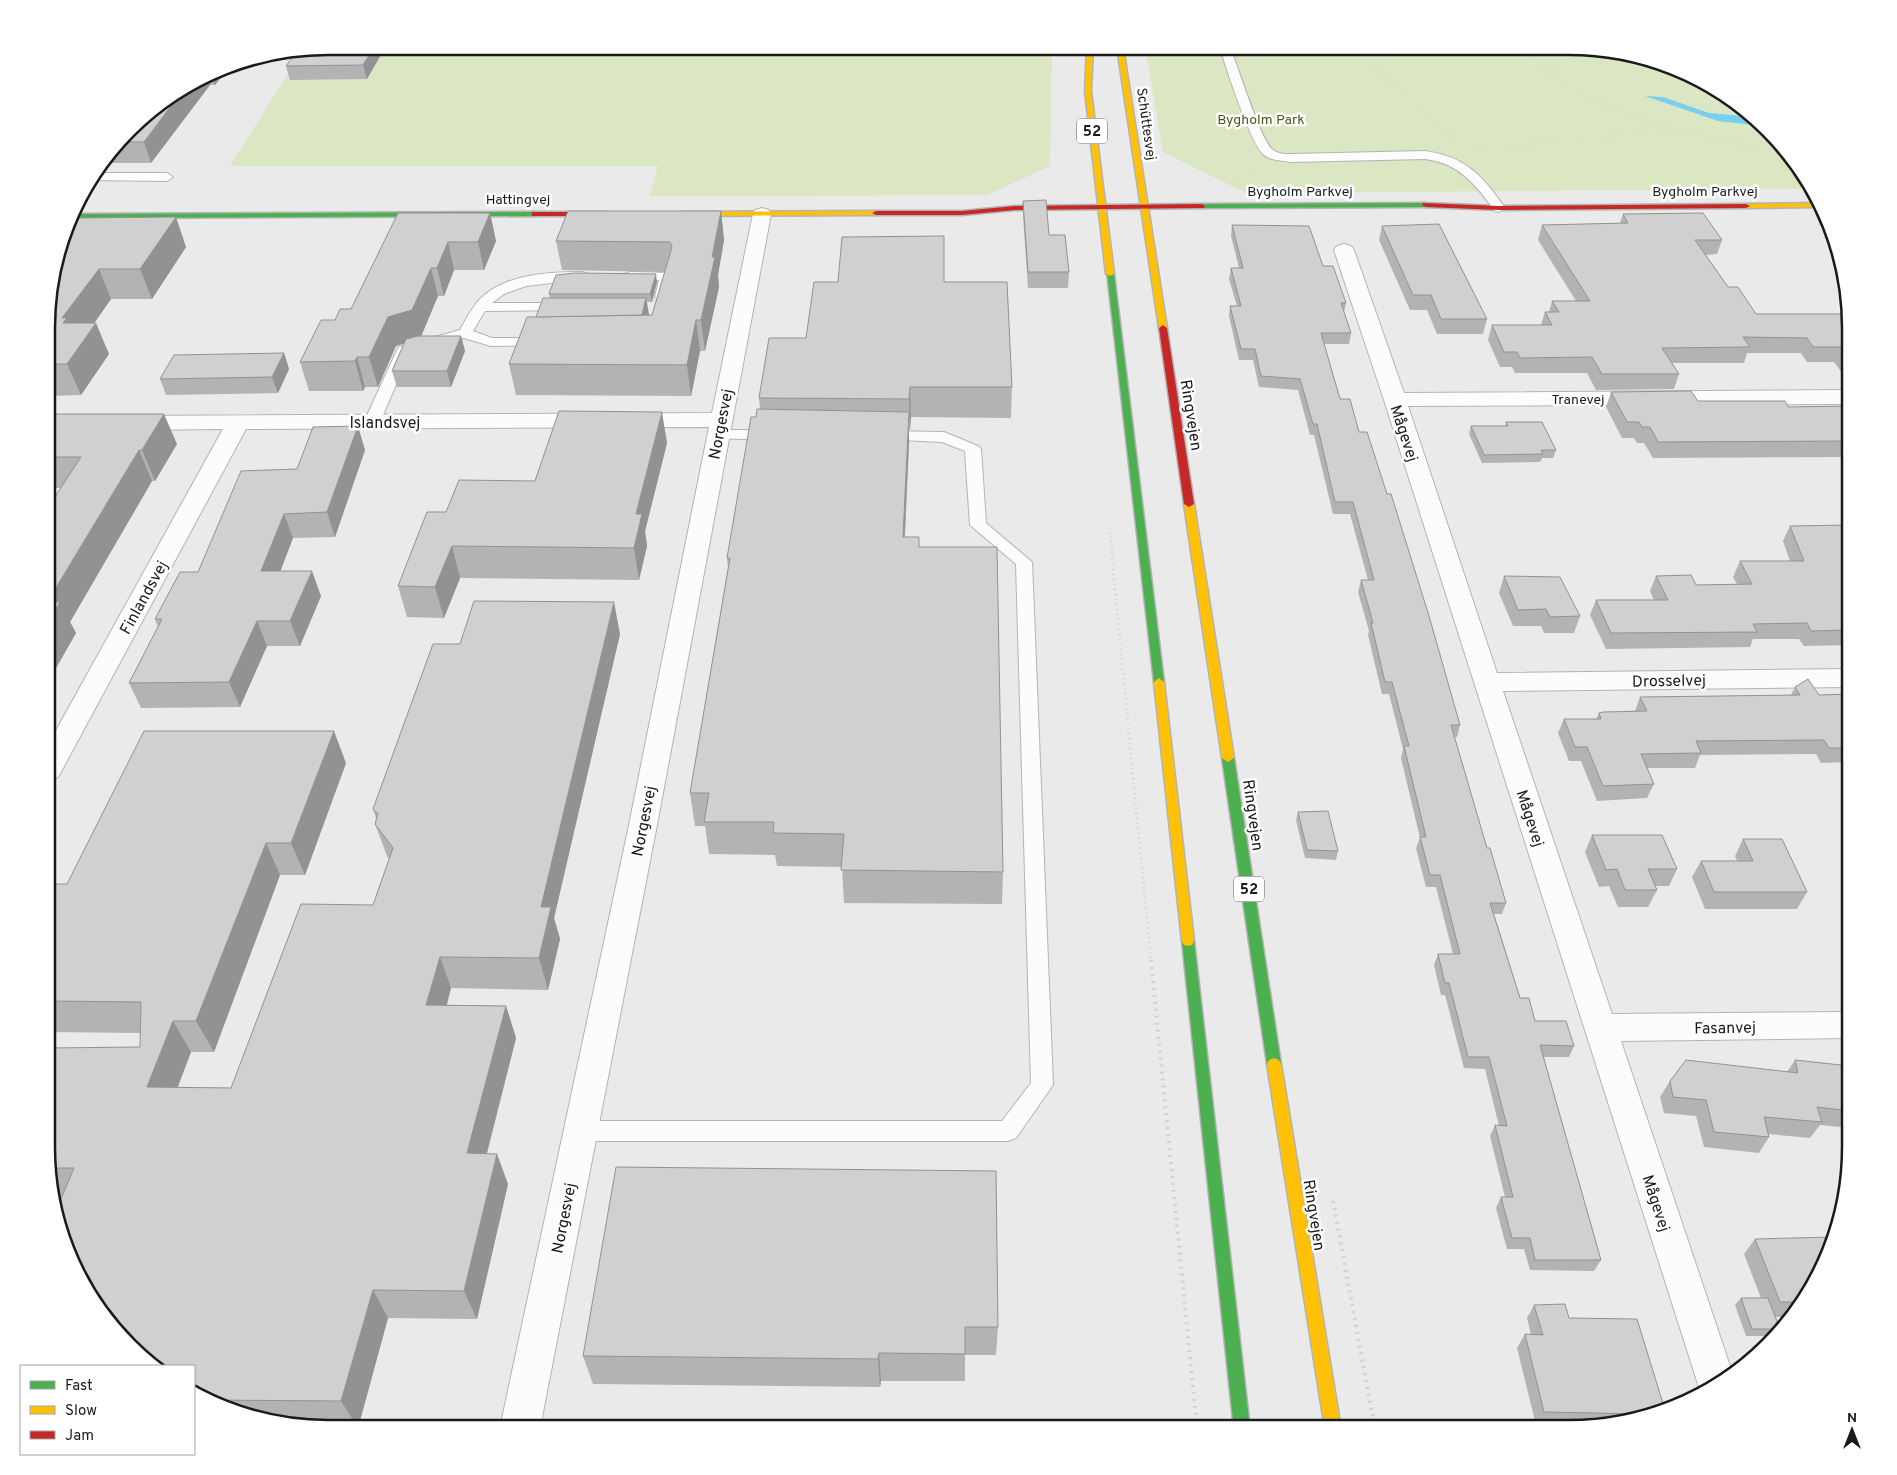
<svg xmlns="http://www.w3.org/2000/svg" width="1897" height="1475" font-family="Overpass,sans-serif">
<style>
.green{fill:#dbe6c3}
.water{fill:#79cfef}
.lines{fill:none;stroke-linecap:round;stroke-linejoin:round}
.lane-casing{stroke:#b4b4b5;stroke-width:2}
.street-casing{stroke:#b4b4b5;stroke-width:2}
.fast-casing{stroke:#b4b4b5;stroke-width:3}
.slow-casing{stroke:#b4b4b5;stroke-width:3}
.jam-casing{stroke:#b4b4b5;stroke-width:3}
.path-far3{stroke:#d1d1d2;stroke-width:2;stroke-dasharray:0.5 2.5;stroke-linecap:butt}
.path-far2{stroke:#d1d1d2;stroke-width:2.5;stroke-dasharray:1 3;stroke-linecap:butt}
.path-far1{stroke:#d1d1d2;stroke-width:3;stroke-dasharray:1 4;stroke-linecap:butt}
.path{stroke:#d1d1d2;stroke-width:4;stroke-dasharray:2 5;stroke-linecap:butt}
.lane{fill:#fcfcfc;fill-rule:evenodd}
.street{fill:#fcfcfc;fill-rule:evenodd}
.fast{fill:#4caf50;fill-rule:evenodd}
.slow{fill:#ffc107;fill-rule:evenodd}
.jam{fill:#c62828;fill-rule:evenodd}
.wall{fill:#b3b3b3}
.shaded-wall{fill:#929292}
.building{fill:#d0d0d0;stroke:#929292}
.labels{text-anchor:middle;stroke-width:5;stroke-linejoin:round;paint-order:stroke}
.far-park-label{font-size:14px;fill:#485917;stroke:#fff}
.far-street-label{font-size:14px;fill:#1a1a1b;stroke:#fff}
.shield{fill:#fff;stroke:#5f5f5f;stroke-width:1}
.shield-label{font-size:15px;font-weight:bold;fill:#1a1a1b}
.street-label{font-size:16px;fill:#1a1a1b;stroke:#fff}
.rim{fill:none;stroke:#1a1a1b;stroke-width:2.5}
</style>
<rect width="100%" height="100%" fill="#eaeaeb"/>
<g class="green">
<path d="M328,46L1052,47L1050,166L987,195L650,196L658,166H230L303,50Z"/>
<path d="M1145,47H1587L1677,68L1755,116L1811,189L1246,193L1163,152Z"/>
</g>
<path class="water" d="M1645,96L1663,97L1709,113L1755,117L1762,126L1718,121Z"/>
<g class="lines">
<g class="lane-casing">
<g id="lane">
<path d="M1220,47H1230C1238,67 1260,138 1272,149C1278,154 1284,154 1291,154L1425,151C1466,157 1482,175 1505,208L1499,212L1495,211C1475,184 1459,163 1425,159L1291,162C1281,160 1269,161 1262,153C1250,140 1225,66 1220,47Z"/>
<path d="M95,173H167L173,177L167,181L90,180Z"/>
<path d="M581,272L586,273L588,276L586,279L526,286L504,294L492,303H565L570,304L572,307L570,310L485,311L473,331L492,338H542L547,339L549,342L547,345L491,346L464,338L433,346L428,345L426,342L428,339L460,330C466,319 472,307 481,298C506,274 549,272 581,272Z"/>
<path d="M631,272L672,273L674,276L667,300L662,301L655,297L659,280L626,279L624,276L626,273Z"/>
<path d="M404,346L409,347L411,350L380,422L377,425H367L364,422L397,350L399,347Z"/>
<path d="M718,430H772L777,432L780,435L777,438L772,440L713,438L710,435L713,432Z"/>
<path d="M884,431L944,432L978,446L981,449L986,523L1032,562L1053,1085L1016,1138L1008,1141H581L573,1138L569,1131L573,1124L581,1121H1002L1031,1083L1016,564L970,525L965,451L942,442L879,439L876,436L879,433Z"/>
</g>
</g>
<g class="street-casing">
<g id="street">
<path d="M762,208L769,210L771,214L657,825L540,1428H500L629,825L709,427L246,429L62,770L58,777L48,780V745L223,429L130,430L122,428L119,423L122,418L130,416L712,413L753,214L755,210Z"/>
<path d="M1344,244L1351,246L1354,250L1404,393L1851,390V404L1408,406L1497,673L1850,669V687L1503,691L1612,1014L1850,1012V1038L1621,1041L1733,1375L1726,1381L1701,1394L1384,400L1334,250L1337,246Z"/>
</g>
</g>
<g class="fast-casing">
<g id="fast">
<path d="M1426,203L1430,205L1429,207L1201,208L1197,206L1201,204Z"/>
<path d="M535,212H538V216L73,218L75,214Z"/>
<path d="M1107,272L1114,274L1164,682L1159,686L1154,682Z"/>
<path d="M1228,754L1234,758L1281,1064L1279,1068L1274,1070L1269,1068L1267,1064L1222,758Z"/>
<path d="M1188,936L1192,937L1194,941L1250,1429H1234L1182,941L1184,937Z"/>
</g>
</g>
<g class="slow-casing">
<g id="slow">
<path d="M1087,47H1093L1091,91L1114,274L1110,276L1106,274L1085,91Z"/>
<path d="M1117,47H1123L1167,328L1163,331L1159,328Z"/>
<path d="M1821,203L1823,207L1746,208L1742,206L1746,204Z"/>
<path d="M876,211L880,213L879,215L684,216L680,214L684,212Z"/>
<path d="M1189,501L1194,504L1234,758L1228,762L1222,758L1184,504Z"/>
<path d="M1159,678L1164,682L1194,941L1192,945L1188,946L1184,945L1182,941L1154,682Z"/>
<path d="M1274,1058L1279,1060L1281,1064L1341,1429H1325L1267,1064L1269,1060Z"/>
</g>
</g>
<g class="jam-casing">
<g id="jam">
<path d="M1423,203L1499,206L1746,204L1750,206L1746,208L1499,210L1426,207L1422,205Z"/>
<path d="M1201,204L1205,206L1204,208L1015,210L962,215H876L872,213L876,211H962L1015,206Z"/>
<path d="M532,212H604L608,214L604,216H532Z"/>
<path d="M1163,325L1167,328L1194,504L1189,507L1184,504L1159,328Z"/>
</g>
</g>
<g class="path-far3">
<path d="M1354,47L1456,141"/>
<path d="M1518,47L1573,90L1627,114L1670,128L1726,142L1780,149"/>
<path d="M1554,76L1555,69C1562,64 1570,58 1578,56C1609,47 1666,73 1698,81"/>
<path d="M1472,148L1574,141L1669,128"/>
<path d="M1236,182L1257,170"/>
</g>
<path class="path-far2" d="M1110,533L1113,560"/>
<path class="path-far1" d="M1112,559L1151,962"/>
<g class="path">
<path d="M1151,960L1197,1429"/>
<path d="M1333,1201L1375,1429"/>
</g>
<use href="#lane" class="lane"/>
<use href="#street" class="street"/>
<use href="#fast" class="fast"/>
<use href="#slow" class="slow"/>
<use href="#jam" class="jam"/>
</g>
<g class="wall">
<path d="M386,46L367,79L290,80L286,66Z"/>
<path d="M230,66L215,85H210L151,163H104L142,116Z"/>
<path d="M1023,201L1049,235L1069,272L1068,288H1028L1023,216Z"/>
<path d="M721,211L724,240L718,275L719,287L705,351H700L691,396L516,395L509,364L536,317L550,298L549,294L657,282L652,302H647L648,315H652L665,272L562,270L556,241Z"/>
<path d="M490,213L496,241L484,270H454L444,296H438L421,336H461L465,351L451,387H397L392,371L404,344L396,346L378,387H365L363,391H309L300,362L335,320Z"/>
<path d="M1623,214L1722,240L1717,254L1706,255L1728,287L1756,314H1846L1847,312H1849L1851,328V385L1834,362H1807L1801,353H1747L1744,363H1672L1679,374L1674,389L1596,390L1587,373H1515L1512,367H1500L1488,340L1492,325H1541L1545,312H1549L1552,301H1576L1538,240L1542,225L1620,223Z"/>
<path d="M74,218L186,247L152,299H111L94,323L109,354L81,395L48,396L49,291Z"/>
<path d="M1232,225L1323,266L1346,303L1344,312L1351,333L1349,344H1324L1340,399L1359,432L1460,725L1457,737H1454L1487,848L1506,903L1502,914H1494L1520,998L1535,1021L1574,1046L1569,1057H1543L1601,1260L1594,1271L1530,1270L1524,1249H1507L1496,1208L1501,1197H1505L1490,1136L1495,1125L1499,1126L1485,1069L1464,1068L1445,995H1441L1434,965L1438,954H1453L1436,887H1426L1416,848L1420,838L1401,758L1403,749L1389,694H1382L1368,635L1369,631L1358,592L1361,580H1368L1350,514H1333L1314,435H1310L1298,390L1259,387L1253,360H1239L1229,316L1230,306H1237L1229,279L1231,268H1239L1231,236Z"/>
<path d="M1382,226L1487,319L1483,334H1437L1427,310H1410L1379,240Z"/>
<path d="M944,282L1012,387L1011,418L911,417L910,430H909V443L905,537L919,547L1003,872L1002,904L844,903L842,867L777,866L775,855L709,854L705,826H695L690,793L728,568L727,558L756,417L760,409L759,398L806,338Z"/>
<path d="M284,353L289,369L278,393L166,395L160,379Z"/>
<path d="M1611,392L1698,401L1788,407L1851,406V457L1653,458L1644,443H1637L1634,438H1622L1606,407Z"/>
<path d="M48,414L177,444L155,481H152L70,622L76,633L48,682V506H49L61,488H48Z"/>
<path d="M1506,422L1556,450L1553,458H1542L1540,462L1482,463L1469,434L1471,426H1505Z"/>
<path d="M667,443L645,531L647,546L639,580L460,578L444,618L407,617L398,586L446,512L535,481Z"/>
<path d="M365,450L335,537L293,538L280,571L321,596L300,646H267L240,707L141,708L129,683L158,627L155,619L198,572L297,469Z"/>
<path d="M1790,526L1851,528V645L1804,646L1799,639H1753L1750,647L1606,649L1590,615L1596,600H1654L1650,591L1656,576L1696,585L1737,584L1733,577L1740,561H1790L1783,541Z"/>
<path d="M1504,576L1580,616L1574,633H1544L1541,626H1513L1499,593Z"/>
<path d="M620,634L554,918L560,939L548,990L451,988L447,1005L506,1006L516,1038L487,1154L508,1184L477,1319L388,1318L358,1428L306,1427L220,1407L194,1391L61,1198H55L47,1166L140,1047L141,1033L47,1032V884H67L346,763L305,875H280L214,1052H191L178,1087L231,1088L373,905L389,859L387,856L375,824L376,818L373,809L460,644Z"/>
<path d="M1795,687L1819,695L1850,694V759L1849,762L1821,763L1816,754L1700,755L1695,768H1647L1654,784L1647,798L1597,801L1581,761H1569L1558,733L1564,719H1596L1599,713L1635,711L1640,697L1791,695Z"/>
<path d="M1298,812L1338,851L1336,860L1305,858L1296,820Z"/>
<path d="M1592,835L1677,869L1669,886H1655L1657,890L1648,907H1618L1609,886L1599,887L1585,852Z"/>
<path d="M1743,839L1807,892L1797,909H1705L1692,877L1701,861H1737L1735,856Z"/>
<path d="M1795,1060L1850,1066V1128L1820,1125L1810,1138L1769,1134V1137L1759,1153L1704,1147L1696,1116L1664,1113L1660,1097L1670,1081L1787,1072Z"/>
<path d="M996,1171L998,1327L996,1355H965V1381H881L880,1387L593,1384L583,1356Z"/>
<path d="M1755,1239L1829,1255L1791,1317H1775L1780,1329L1774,1336H1746L1735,1305L1741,1298H1761L1744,1254Z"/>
<path d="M1534,1305L1569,1318L1665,1410L1585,1426L1536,1425L1517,1348L1525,1334L1531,1335L1527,1318Z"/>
</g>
<g class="shaded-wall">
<path d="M375,46H386L367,79L363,65Z"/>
<path d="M230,66L215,85L212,76Z"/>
<path d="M208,78L210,85L151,163L144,142L180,94Z"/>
<path d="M721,211L724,240L718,275L719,287L705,351L701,320Z"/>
<path d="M490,213L496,241L484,270L478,242Z"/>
<path d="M176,217L186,247L152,299L140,269Z"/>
<path d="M448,242L454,270L444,296L437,268Z"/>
<path d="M431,268L438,296L420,339L396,346L378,387L369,357L388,317Z"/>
<path d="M99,269L111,299L79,345L96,323L109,354L81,395L67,364L62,318Z"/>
<path d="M656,274L657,282L652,302L650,294Z"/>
<path d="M646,298L649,314L643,336L640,320Z"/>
<path d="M696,320L700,351L691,396L687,365Z"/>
<path d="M461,336L465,351L451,387L447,371Z"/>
<path d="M284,353L289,369L278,393L272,377Z"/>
<path d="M357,357L365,387L363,391L355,361Z"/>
<path d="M910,387L911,417L910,430L909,399Z"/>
<path d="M662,412L667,443L645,531L647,546L639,580L634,548L636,514Z"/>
<path d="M909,412V443L903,569V537Z"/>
<path d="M164,414L177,444L155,481L142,450Z"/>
<path d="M358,426L365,450L335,537L327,512Z"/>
<path d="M139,450L152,481L70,622L76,633L48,682V601Z"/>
<path d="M284,514L293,538L271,596L261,571Z"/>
<path d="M452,546L460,578L444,618L435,587Z"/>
<path d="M312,571L321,596L300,646L290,621Z"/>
<path d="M614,602L620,634L554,918L560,939L548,990L539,958L541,907Z"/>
<path d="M257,621L267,646L240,707L229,682Z"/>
<path d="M334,731L346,763L305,875L291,843Z"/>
<path d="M266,843L280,875L214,1052L196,1021Z"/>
<path d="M440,957L451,988L438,1036L426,1005Z"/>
<path d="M506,1006L516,1038L479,1183L467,1153Z"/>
<path d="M173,1021L191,1052L166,1117L147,1087Z"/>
<path d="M497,1154L508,1184L477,1319L464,1291Z"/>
<path d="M373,1290L388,1318L358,1428L341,1401Z"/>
<path d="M879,1353L881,1381L880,1387L878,1359Z"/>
</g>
<g class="building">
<path d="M328,46H375L363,65L286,66L296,52Z"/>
<path d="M180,94L144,142H121L142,116Z"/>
<path d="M1046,200L1049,235H1065L1069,272H1028L1023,201Z"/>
<path d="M568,211H721L712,257H715L701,320H696L687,365L509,364L527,317L652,315L672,247L670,242L556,241Z"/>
<path d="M398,213H490L478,242H448L437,268H431L412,310L388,317L369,357H357L355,361L300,362L321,320H335L340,309H351Z"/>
<path d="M1703,213L1722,240H1695L1728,287H1738L1756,314H1848L1847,312H1849L1851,328V361L1841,347H1813L1807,338L1743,337L1750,347L1662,348L1679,374H1602L1592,357L1520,358L1517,352H1504L1492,325H1552L1545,312H1559L1552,301H1590L1542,225L1628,223L1623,214Z"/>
<path d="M176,217L140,269H99L62,318H67L63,323H96L67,364H49V291L74,218Z"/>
<path d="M1439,224L1487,319H1441L1431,295H1413L1382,226Z"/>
<path d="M1232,225L1309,226L1323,266H1333L1346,303H1341L1351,333H1321L1340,399H1350L1359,432H1367L1387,494H1391L1429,616L1460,725H1451L1487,848H1490L1506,903H1490L1520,998H1529L1535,1021H1566L1574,1046L1540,1045L1601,1260H1535L1530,1238H1512L1501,1197H1513L1495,1125L1507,1126L1489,1057H1468L1449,983H1445L1438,954H1460L1440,875H1430L1420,837H1426L1404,746H1409L1392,682H1385L1371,623H1373L1361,580H1374L1353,502H1335L1317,424H1313L1300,379L1261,376L1255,349H1241L1230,306H1241L1231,268H1243Z"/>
<path d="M944,236V282H1007L1012,387H910L909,399L759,398L769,338H806L814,282H838L842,237Z"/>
<path d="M574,273L656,274L650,294H549L556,275Z"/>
<path d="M543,298H646L642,315L536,317Z"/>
<path d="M418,336H461L447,371H392L406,339Z"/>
<path d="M284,353L272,377L160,379L174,355Z"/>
<path d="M1691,391L1698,401H1785L1788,407L1851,406V441L1658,442L1650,427H1642L1639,422H1627L1611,392Z"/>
<path d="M757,409L909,412L903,537H919V547H997L1003,872L841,870L844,834L773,833L774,822H704L709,793H690L730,558H727L751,417H756Z"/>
<path d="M559,411L662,412L636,514H642L634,548L452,546L435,587L398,586L427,512H446L459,480L535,481Z"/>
<path d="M48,414H164L142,450H139L48,601V506H49L81,457H48Z"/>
<path d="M1506,422H1542L1556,450H1541L1543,454L1484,455L1471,426H1508Z"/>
<path d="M358,426L327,512L284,514L261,571H312L290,621H257L229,682L129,683L162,619H155L180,572H198L241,471L297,469L313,427Z"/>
<path d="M1849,525L1851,528V630L1811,631L1807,623L1753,624L1757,632L1611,633L1596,600H1668L1656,576L1691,575L1696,585L1752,584L1740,561H1804L1790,526Z"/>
<path d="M1504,576L1560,577L1580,616L1550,617L1546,609L1518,610Z"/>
<path d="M474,601L614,602L541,907H551L539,958L440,957L426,1005L506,1006L467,1153L497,1154L464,1291L373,1290L341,1401L208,1400L194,1391V1366H154L142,1359L75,1271L58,1206L74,1168H48L47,1166V1048L140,1047L141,1002L47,1001V884H67L144,731H334L291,843H266L196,1021H173L147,1087L231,1088L301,904L373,905L393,848L375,824L378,814L373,809L433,644H460Z"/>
<path d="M48,602H60L48,622Z"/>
<path d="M1808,679L1819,695L1850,694V748H1829L1824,740L1696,741L1701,753L1641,754L1654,784L1603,786L1587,747H1575L1564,719H1601L1599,713L1603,712L1647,711L1640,697L1800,695L1795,687Z"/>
<path d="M1328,811L1338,851L1307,850L1298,812Z"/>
<path d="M1592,835H1662L1677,869H1648L1657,890H1625L1617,869L1606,870Z"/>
<path d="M1743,839H1782L1807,892H1714L1701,861H1753Z"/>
<path d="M1686,1060L1798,1073L1795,1060L1850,1066V1111L1817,1107L1822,1122L1764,1117L1769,1137L1714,1132L1706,1100L1673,1097L1670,1081Z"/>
<path d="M616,1167L996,1171L998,1327H965V1354L879,1353L878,1359L583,1356Z"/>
<path d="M1832,1237L1833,1240L1829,1255L1800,1302H1780L1755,1239Z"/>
<path d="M1741,1298H1768L1780,1329H1752Z"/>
<path d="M1565,1304L1569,1318L1637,1319L1665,1410L1645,1414L1544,1412L1525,1334L1543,1335L1534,1305Z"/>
</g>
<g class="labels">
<g class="far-park-label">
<text x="1261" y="124">Bygholm Park</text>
</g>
<g class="far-street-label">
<text transform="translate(1147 124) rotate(82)" y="5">Schüttesvej</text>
<text x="1300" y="196">Bygholm Parkvej</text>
<text x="1705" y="196">Bygholm Parkvej</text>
<text x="518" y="204">Hattingvej</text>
<text x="1578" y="404">Tranevej</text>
</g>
<g class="shield">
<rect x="1077" y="118.5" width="30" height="25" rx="4"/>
<rect x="1234" y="876.5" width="30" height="25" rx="4"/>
</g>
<g class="shield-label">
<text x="1092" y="136">52</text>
<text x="1249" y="894">52</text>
</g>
<g class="street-label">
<text transform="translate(1192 415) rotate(81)" y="6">Ringvejen</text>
<text x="385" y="428">Islandsvej</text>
<text transform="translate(720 424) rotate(-79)" y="6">Norgesvej</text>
<text transform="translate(1405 433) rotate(72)" y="6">Mågevej</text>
<text transform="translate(143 597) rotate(-61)" y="6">Finlandsvej</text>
<text transform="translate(1669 680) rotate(-1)" y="6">Drosselvej</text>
<text transform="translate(1254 815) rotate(82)" y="6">Ringvejen</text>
<text transform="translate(1531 818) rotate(72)" y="6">Mågevej</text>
<text transform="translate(643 821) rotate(-79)" y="6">Norgesvej</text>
<text transform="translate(1725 1027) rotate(-1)" y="6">Fasanvej</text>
<text transform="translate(1657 1203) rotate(72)" y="6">Mågevej</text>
<text transform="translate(1315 1215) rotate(81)" y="6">Ringvejen</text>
<text transform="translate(563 1218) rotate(-79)" y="6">Norgesvej</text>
</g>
</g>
<path d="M0 0H1897V1475H0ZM328 55H1569A273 273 0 0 1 1842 328V1147A273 273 0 0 1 1569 1420H328A273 273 0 0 1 55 1147V328A273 273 0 0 1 328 55Z" fill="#fff" fill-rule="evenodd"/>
<path class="rim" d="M328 55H1569A273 273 0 0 1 1842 328V1147A273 273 0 0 1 1569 1420H328A273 273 0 0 1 55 1147V328A273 273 0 0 1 328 55Z"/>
<rect x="20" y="1365" width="175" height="90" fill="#ffffff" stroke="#a3a3a4"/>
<rect x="30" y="1381" width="25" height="8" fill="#4caf50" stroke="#a3a3a4"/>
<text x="65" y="1390" font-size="15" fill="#1a1a1b">Fast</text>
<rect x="30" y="1406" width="25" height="8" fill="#ffc107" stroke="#a3a3a4"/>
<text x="65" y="1415" font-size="15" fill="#1a1a1b">Slow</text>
<rect x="30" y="1431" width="25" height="8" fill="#c62828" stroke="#a3a3a4"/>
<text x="65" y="1440" font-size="15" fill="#1a1a1b">Jam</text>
<g transform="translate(1852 1430)" stroke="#ffffff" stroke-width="4" paint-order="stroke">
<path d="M0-4L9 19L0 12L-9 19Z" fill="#1a1a1b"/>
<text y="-8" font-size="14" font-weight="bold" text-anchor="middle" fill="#1a1a1b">N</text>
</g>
</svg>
